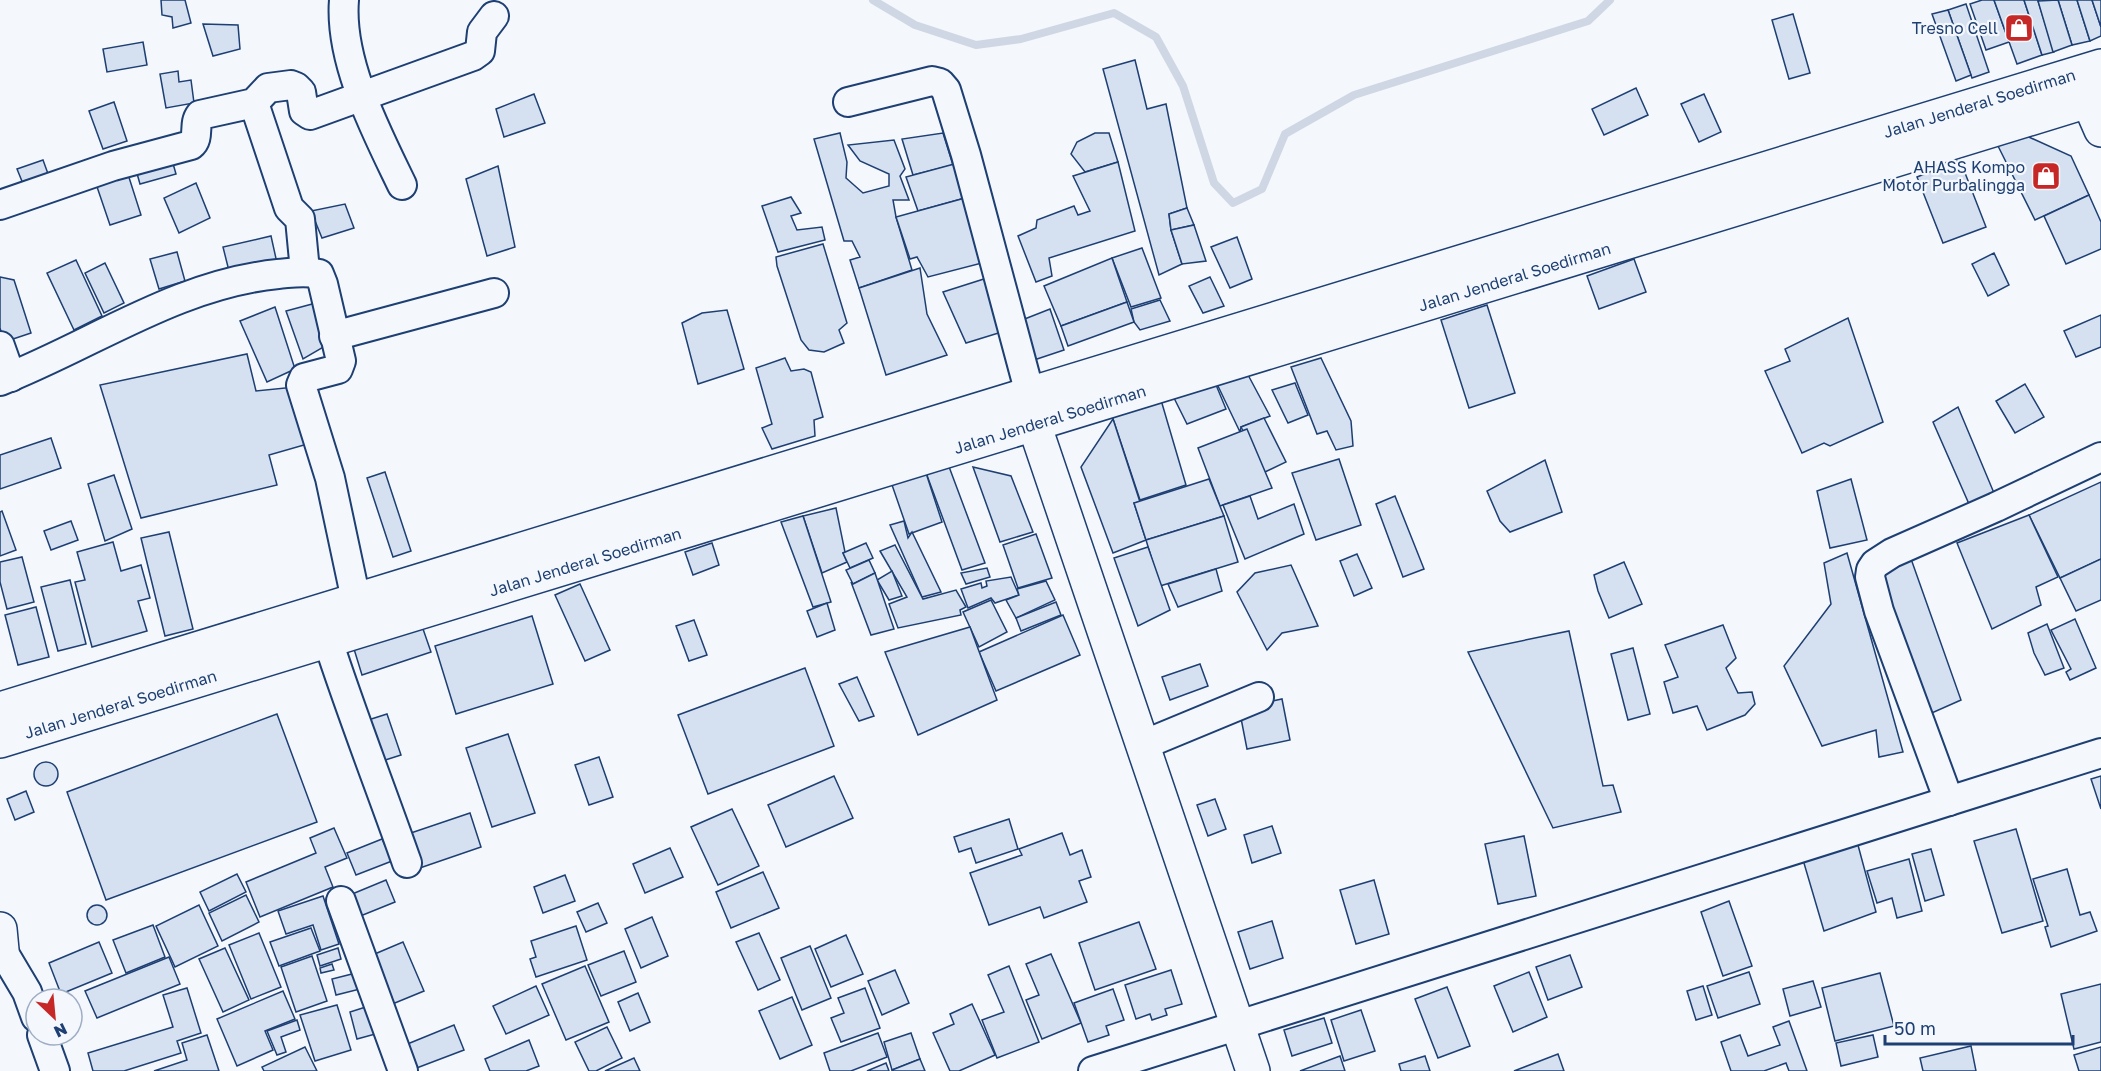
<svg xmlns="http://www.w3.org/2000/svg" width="2101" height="1071" font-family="'Golos Text',sans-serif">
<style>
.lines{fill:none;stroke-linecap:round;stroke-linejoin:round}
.stream{stroke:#cfd7e4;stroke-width:8}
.building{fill:#d5e0f0;stroke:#1d3f73;stroke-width:1.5}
.minor-casing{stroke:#1d3f73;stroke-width:32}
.major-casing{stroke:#1d3f73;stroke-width:36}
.minor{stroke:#f4f7fb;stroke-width:28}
.major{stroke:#f4f7fb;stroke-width:33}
.labels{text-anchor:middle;stroke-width:4.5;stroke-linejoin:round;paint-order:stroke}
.poi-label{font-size:16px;fill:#1d3f73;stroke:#f4f7fb;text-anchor:end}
.street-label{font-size:16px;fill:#1d3f73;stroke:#f4f7fb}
</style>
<rect width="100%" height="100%" fill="#f4f7fb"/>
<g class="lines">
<path class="stream" d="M873,0L915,25L976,45L1021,39L1114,13L1156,37L1183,86L1214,183L1233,203L1262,189L1285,134L1354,95L1588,21L1610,0"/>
</g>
<g class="building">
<path d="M161,0H185L191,23L173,28L172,17L162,15Z"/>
<path d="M1982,0H1994L2009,42L1986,50L1970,4Z"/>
<path d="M1994,0H2024L2042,55L2017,64Z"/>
<path d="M2024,0H2040L2038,1L2054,52L2042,55Z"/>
<path d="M2058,0H2077L2090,41L2072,45Z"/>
<path d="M2058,0L2072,45L2053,52L2038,1Z"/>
<path d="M2077,0H2092L2101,27V36L2090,41Z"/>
<path d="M2092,0H2101V27Z"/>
<path d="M1966,4L1989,72L1972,78L1948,10Z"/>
<path d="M1948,10L1971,75L1956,81L1932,14Z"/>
<path d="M1793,14L1810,73L1789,79L1772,20Z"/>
<path d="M203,24L238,25L240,49L213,56Z"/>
<path d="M143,42L147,65L107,72L103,49Z"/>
<path d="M1135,60L1147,109L1166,104L1187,208L1169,214L1171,230L1182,264L1159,275L1103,69Z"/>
<path d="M178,71L179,82L191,80L194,103L166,108L160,74Z"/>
<path d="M1636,88L1648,115L1604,135L1592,109Z"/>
<path d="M534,94L545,123L504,137L496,109Z"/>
<path d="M1704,94L1721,132L1699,142L1681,104Z"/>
<path d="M114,102L127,141L103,149L89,111Z"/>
<path d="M840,133L847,162L846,178L863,193L889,186V174L860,161L848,145L894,140L905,169L900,176L909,200H893L896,217L912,270L859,288L850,260L860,257L852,241H844L814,139Z"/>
<path d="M943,133L953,165L913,175L902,139Z"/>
<path d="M1095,133H1109L1118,162L1085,172L1071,154L1077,142Z"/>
<path d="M2020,133L2071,156L2089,195L2035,220L1996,142Z"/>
<path d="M170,153L176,174L140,184L134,163Z"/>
<path d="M43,160L51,182L26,191L17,169Z"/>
<path d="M1960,160L1986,227L1943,243L1917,177Z"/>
<path d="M1118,162L1135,231L1049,258L1052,276L1036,282L1018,236L1036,228L1037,220L1074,206L1078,215L1090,211L1073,176Z"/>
<path d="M958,163L965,198L918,211L906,177Z"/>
<path d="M498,166L515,247L487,256L466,179Z"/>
<path d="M126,168L141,215L110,225L94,178Z"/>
<path d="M196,183L210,218L179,233L164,198Z"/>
<path d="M2089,195L2101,222V249L2066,264L2044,216Z"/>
<path d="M791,197L801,213L791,216L797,230L822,227L825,240L778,252L762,206Z"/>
<path d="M965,198L982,263L928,277L917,257L910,259L896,217Z"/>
<path d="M345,204L354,228L322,238L311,211Z"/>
<path d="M1187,208L1194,225L1171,230L1169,214Z"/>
<path d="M1194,225L1206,261L1182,264L1171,230Z"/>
<path d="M271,236L277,263L230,275L223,247Z"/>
<path d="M1237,237L1252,279L1230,288L1211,247Z"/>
<path d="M823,244L847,323L839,330L844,343L824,352L809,350L801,340L777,266L776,257Z"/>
<path d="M1142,248L1161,298L1131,307L1112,258Z"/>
<path d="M177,252L185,281L159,289L150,259Z"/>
<path d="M1994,253L2009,285L1988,296L1972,264Z"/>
<path d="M1112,258L1127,302L1061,326L1044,286Z"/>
<path d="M1634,259L1646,292L1599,309L1587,276Z"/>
<path d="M76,260L102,316L74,330L47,273Z"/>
<path d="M105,263L124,303L104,313L85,273Z"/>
<path d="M920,268L927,314L947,355L886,375L859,288Z"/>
<path d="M0,277L14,280L31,333L4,342L0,328Z"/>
<path d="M1210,277L1224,306L1203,313L1189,286Z"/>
<path d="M987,278L1005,331L966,343L943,292Z"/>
<path d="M1160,300L1170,321L1140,330L1134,322L1131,309Z"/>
<path d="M1127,302L1134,322L1068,346L1061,326Z"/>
<path d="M316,303L327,345L303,359L286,311Z"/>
<path d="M1487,305L1515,393L1469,408L1441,320Z"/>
<path d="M275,307L295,369L267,382L240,321Z"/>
<path d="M1050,309L1064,350L1031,361L1017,322Z"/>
<path d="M727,310L744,369L698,384L682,323L702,313Z"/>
<path d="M2101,315V347L2076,357L2064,331Z"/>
<path d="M1848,318L1883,422L1830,446L1824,443L1802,453L1765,371L1790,361L1785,349Z"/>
<path d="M247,354L256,391L295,387L311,443L269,455L277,485L141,518L100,385Z"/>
<path d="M785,358L791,371L804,369L811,372L823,417L814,420L815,436L772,449L762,428L772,424L756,368Z"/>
<path d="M1321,358L1351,421L1353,446L1336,450L1327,431L1317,434L1291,367Z"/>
<path d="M1247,373L1270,416L1241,427L1240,432L1217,384Z"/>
<path d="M1214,380L1226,409L1187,424L1173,396Z"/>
<path d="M1295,383L1308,415L1288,423L1272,390Z"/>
<path d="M2025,384L2044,417L2015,433L1996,401Z"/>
<path d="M1161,400L1186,485L1140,500L1112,416Z"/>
<path d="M1958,407L1994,493L1969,504L1933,422Z"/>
<path d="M1264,418L1286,462L1265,472L1241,427Z"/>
<path d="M1113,419L1140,502L1134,503L1146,540L1113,553L1081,467Z"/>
<path d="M1247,429L1272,488L1220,506L1198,448Z"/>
<path d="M51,438L61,468L0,489V455Z"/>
<path d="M1339,459L1361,525L1316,540L1292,473Z"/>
<path d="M1545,460L1562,512L1510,532L1500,521L1487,491Z"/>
<path d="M948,464L985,563L962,570L925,470Z"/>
<path d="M973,467L1011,476L1033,532L1000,542Z"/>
<path d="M925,470L942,522L909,534L891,482Z"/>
<path d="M385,472L411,551L393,557L367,478Z"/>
<path d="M114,475L132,529L105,541L88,484Z"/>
<path d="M1209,479L1224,516L1146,540L1134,503Z"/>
<path d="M1851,479L1867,540L1830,548L1817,491Z"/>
<path d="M2101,482V559L2060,578L2029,515Z"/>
<path d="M1250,496L1258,519L1294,504L1304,534L1245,559L1223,505Z"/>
<path d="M1395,496L1424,569L1403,577L1376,504Z"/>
<path d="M836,508L845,552L843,553L847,562L822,573L803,516Z"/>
<path d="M2,511L16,550L0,556V512Z"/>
<path d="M2029,515L2058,577L2036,587L2041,605L1992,629L1957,543Z"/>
<path d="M803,516L831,602L813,607L781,522Z"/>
<path d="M1224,516L1238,562L1160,586L1146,540Z"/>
<path d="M71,521L78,540L51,550L44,531Z"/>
<path d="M904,521L908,538L912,532L941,592L922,597L890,525Z"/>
<path d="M169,532L193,629L165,636L141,538Z"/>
<path d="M1036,534L1052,578L1018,588L1003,545Z"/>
<path d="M113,542L121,571L141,565L150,598L138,601L147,631L92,647L75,582L85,580L77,552Z"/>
<path d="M712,543L719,565L693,575L685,552Z"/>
<path d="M866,543L873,558L850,568L843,553Z"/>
<path d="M895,545L923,599L956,590L966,607L960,610L961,615L898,628L889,604L907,597L880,551Z"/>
<path d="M1148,547L1170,610L1138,626L1114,558Z"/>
<path d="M1847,553L1903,752L1879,757L1876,730L1822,746L1784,666L1831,604L1824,563Z"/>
<path d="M1357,554L1372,588L1354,596L1340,561Z"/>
<path d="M1910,556L1961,700L1925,716L1881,571Z"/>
<path d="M22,557L34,602L7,609L0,582V562Z"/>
<path d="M2101,559V600L2076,611L2060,578Z"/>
<path d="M869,560L875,573L853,584L846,570Z"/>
<path d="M1624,562L1642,604L1609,618L1598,591L1594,575Z"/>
<path d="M1291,565L1318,626L1282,633L1267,650L1237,592L1255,573Z"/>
<path d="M987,568L990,577L966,584L961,573Z"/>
<path d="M1216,569L1222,591L1178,607L1168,584Z"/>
<path d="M892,571L902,596L889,600L877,580Z"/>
<path d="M875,573L894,629L871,635L851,582L853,584Z"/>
<path d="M1011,577L1019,595L995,603L991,598L968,608L961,589L981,583L982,588L987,586L986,581Z"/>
<path d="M70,580L86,644L58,651L41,587Z"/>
<path d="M1046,581L1055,600L1016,618L1006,600L1019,595L1017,589Z"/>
<path d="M580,584L610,650L585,661L555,595Z"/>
<path d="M991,600L1007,632L979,647L963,612Z"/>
<path d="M1056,602L1061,615L1021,631L1016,618Z"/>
<path d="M827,603L835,630L817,637L807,611Z"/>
<path d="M36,607L49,657L18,665L5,615Z"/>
<path d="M1063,615L1080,655L996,691L979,652Z"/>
<path d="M532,616L553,684L456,714L435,646Z"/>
<path d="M2075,619L2096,668L2070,680L2066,672L2071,669L2051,630Z"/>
<path d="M694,620L707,655L689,661L676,626Z"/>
<path d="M2047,624L2064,668L2045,675L2034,653L2028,633Z"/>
<path d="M1723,625L1736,658L1726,668L1738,693L1752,692L1755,704L1745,715L1707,730L1697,706L1673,713L1664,682L1678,677L1665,645Z"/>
<path d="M422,626L431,652L362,675L354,649Z"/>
<path d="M970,627L997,700L918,735L885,652Z"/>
<path d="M1569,631L1603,786L1613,785L1621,812L1553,828L1468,652Z"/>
<path d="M1633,648L1650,714L1628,720L1611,654Z"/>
<path d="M1200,664L1208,686L1170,700L1162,677Z"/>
<path d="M805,668L834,746L708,794L678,715Z"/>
<path d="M857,677L874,716L859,721L839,684Z"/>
<path d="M1282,699L1290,740L1247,749L1239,708Z"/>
<path d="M277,714L317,822L106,900L67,792Z"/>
<path d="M387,714L401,755L379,762L365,721Z"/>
<path d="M508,734L535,813L492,827L466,748Z"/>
<path d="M599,757L613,797L589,805L575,765Z"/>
<circle cx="46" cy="774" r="12"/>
<path d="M834,776L853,818L786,847L768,805Z"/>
<path d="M2101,776V809L2091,779Z"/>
<path d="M26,791L34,812L15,820L7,799Z"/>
<path d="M1215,799L1226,829L1208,836L1197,805Z"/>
<path d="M732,809L759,866L718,885L691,827Z"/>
<path d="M470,813L481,847L411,871L399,837Z"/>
<path d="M1009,819L1018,849L976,863L971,848L959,852L954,837Z"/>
<path d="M1272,826L1281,853L1252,863L1244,835Z"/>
<path d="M334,828L347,858L325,867L333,887L260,917L246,882L316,853L310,838Z"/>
<path d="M2016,829L2043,921L2002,933L1974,841Z"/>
<path d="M1062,833L1070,855L1082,850L1091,877L1079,881L1087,902L1044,918L1040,907L989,925L970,873L1022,855L1019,849Z"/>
<path d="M1855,834L1876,912L1824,931L1801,853Z"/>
<path d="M1524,836L1536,896L1498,904L1485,844Z"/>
<path d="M382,839L392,861L356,875L347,853Z"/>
<path d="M670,848L683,877L645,893L633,864Z"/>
<path d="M1931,849L1944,895L1925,901L1912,854Z"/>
<path d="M1909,859L1922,911L1897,918L1892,898L1877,903L1867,871Z"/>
<path d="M2067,869L2080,915L2090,912L2097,931L2051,947L2045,927L2048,926L2033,879Z"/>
<path d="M763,872L779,908L731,928L716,892Z"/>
<path d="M237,874L246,892L209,911L200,892Z"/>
<path d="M565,875L575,901L543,913L534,887Z"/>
<path d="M386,880L395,902L353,919L345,897Z"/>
<path d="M1374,880L1389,934L1356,944L1340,890Z"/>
<path d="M246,895L259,922L222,941L209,913Z"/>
<path d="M323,896L339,944L321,950L313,925L286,934L278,911Z"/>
<path d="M1729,901L1752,966L1723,976L1701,912Z"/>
<path d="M598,903L607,923L586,932L577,912Z"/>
<circle cx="97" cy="915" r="10"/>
<path d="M199,905L218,946L175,967L156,926Z"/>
<path d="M652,917L668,956L641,968L625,929Z"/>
<path d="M1272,921L1283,958L1250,969L1238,932Z"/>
<path d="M1139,922L1156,969L1095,990L1079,943Z"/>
<path d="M153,925L165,957L126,973L113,940Z"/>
<path d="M576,926L587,960L536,977L530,959L536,957L531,941Z"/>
<path d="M311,928L320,951L279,966L270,942Z"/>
<path d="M259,933L281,987L251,999L229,945Z"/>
<path d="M759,933L780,980L758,990L736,942Z"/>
<path d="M846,935L863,974L831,987L815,949Z"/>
<path d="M99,942L112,973L61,994L49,963Z"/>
<path d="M403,942L424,991L390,1005L370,956Z"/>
<path d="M810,946L831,998L802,1010L781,958Z"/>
<path d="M225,948L249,1000L223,1012L199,959Z"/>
<path d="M338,948L341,959L320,966L317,955Z"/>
<path d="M624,951L636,982L601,996L588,965Z"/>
<path d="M1051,954L1081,1023L1042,1039L1026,1000L1039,995L1026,964Z"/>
<path d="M1570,955L1582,987L1548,1000L1536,967Z"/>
<path d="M312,956L327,1001L296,1012L281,967Z"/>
<path d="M169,957L180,984L97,1018L85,991Z"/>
<path d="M332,964L334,970L321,973L320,968Z"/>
<path d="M585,966L609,1022L566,1040L542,984Z"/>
<path d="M1009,966L1039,1042L997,1058L982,1020L1004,1012L988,975Z"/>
<path d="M895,970L909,1003L882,1015L868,981Z"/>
<path d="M1171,970L1182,1004L1165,1009L1167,1015L1152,1020L1150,1014L1136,1019L1125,985Z"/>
<path d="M1529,972L1547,1017L1513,1032L1494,986Z"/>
<path d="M1749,972L1760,1004L1718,1018L1707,986Z"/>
<path d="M356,973L360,989L336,995L332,979Z"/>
<path d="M1880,973L1894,1026L1835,1041L1822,988Z"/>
<path d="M1813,981L1821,1007L1790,1016L1783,989Z"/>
<path d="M2101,984V1042L2074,1049L2061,994Z"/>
<path d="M536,986L549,1015L506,1034L493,1006Z"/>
<path d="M1703,986L1712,1015L1696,1020L1687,991Z"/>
<path d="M1447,987L1470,1046L1438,1058L1415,999Z"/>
<path d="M187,988L201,1033L177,1041L181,1053L124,1071H93L88,1053L173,1027L163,995Z"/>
<path d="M865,988L880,1028L841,1042L831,1018L844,1013L838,998Z"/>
<path d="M1113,989L1124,1020L1106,1026L1109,1035L1088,1042L1074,1003Z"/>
<path d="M283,991L295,1019L265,1031L273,1050L237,1066L217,1019Z"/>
<path d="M638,993L650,1022L630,1031L618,1002Z"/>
<path d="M792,997L812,1045L780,1059L759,1011Z"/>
<path d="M972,1004L995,1055L959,1071H950L933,1033L954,1024L950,1014Z"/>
<path d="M337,1005L351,1050L315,1061L300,1015Z"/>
<path d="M372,1005L379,1033L357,1039L350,1012Z"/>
<path d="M1361,1010L1375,1051L1344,1061L1331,1020Z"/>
<path d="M1324,1018L1332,1043L1292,1056L1284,1030Z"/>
<path d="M297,1020L300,1030L281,1037L286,1052L277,1055L267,1031Z"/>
<path d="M1789,1021L1807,1071H1789L1786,1063L1764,1071H1731L1721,1042L1740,1035L1748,1056L1780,1045L1773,1027Z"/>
<path d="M454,1025L464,1050L414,1069L405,1045Z"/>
<path d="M607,1027L622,1058L596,1071H589L575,1042Z"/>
<path d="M878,1033L887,1057L851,1071H830L824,1053Z"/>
<path d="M911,1033L920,1059L892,1070L884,1042Z"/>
<path d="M207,1035L219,1071H154L187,1060L182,1043Z"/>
<path d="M1873,1035L1878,1057L1841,1066L1836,1043Z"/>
<path d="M529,1040L539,1066L526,1071H490L485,1059Z"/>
<path d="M1971,1046L1976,1071H1923L1920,1058Z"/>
<path d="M305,1047L317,1071H264L262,1067Z"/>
<path d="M2101,1047V1071H2079L2074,1055Z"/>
<path d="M1558,1054L1564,1071H1514Z"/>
<path d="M1340,1056L1345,1071H1300Z"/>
<path d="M1425,1056L1430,1071H1401L1399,1064Z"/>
<path d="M634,1058L640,1071H605Z"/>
<path d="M920,1059L925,1071H893L892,1070Z"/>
<path d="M886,1063L889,1071H867Z"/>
</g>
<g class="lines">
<g class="minor-casing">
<g id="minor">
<path d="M344,0C339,61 376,131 402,185"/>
<path d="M848,102L932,81L940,83L946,90L966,155L1030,394"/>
<path d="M254,103L289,208L300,219L305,271"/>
<path d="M0,205L113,166L191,145C200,138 193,124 200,115L254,103L268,88L291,85L296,87L301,92L304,111L310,115L473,56L480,51L482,32L494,16"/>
<path d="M334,336L494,293"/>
<path d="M0,346L11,377"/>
<path d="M0,381C92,345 177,284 278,274C291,273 305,270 319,274L323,284L341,361L338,369L304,378L301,385L330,478L356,600"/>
<path d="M328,641C352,715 381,789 407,863"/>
<path d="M1143,745L1259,697"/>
<path d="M1949,801L1879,611L1870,577L1871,570L1875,564L1892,553L1996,507L2101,457"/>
<path d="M341,901L403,1071"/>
<path d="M2,950L27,992L36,1017"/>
<path d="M42,1035L55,1071"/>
<path d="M1093,1071L2101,753"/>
</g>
</g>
<g class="major-casing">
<g id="major">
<path d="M2080,82L2101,130"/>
<path d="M1034,424L1253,1071"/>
<path id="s1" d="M0,709L2101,66"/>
<path id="s2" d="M0,741L2101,97"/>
<path d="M0,929L2,950L0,954"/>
</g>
</g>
<use href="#minor" class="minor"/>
<use href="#major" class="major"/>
</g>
<defs>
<g id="shop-square" transform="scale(1.5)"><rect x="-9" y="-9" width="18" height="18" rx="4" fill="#c62828" stroke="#f4f7fb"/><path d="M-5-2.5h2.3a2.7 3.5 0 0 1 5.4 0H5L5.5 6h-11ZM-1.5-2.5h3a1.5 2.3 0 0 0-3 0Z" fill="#fff"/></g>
</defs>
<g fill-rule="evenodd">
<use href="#shop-square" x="2019" y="28"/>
<use href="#shop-square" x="2046" y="176"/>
</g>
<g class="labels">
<g class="poi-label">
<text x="1998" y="34">Tresno Cell</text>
<text x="2025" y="173">AHASS Kompo<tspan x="2025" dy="18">Motor Purbalingga</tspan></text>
</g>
<g class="street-label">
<text dy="6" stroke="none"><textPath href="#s1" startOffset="2070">Jalan Jenderal Soedirman</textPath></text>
<text dy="6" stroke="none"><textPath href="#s2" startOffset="1584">Jalan Jenderal Soedirman</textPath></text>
<text dy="6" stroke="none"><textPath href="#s2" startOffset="1098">Jalan Jenderal Soedirman</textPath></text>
<text dy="6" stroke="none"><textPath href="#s2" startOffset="612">Jalan Jenderal Soedirman</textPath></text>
<text dy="6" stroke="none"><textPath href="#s2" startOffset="126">Jalan Jenderal Soedirman</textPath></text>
</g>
</g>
<g transform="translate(54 1017) rotate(154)"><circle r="28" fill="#f4f7fb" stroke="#9eadc5" stroke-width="1.5"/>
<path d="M0-4.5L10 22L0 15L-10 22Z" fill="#c62828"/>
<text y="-9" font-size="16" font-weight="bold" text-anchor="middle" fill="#1d3f73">N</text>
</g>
<path d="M1885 1035v9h188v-9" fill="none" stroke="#1d3f73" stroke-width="3"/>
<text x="1894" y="1035" font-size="18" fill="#1d3f73" stroke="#f4f7fb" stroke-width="4.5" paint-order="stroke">50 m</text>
</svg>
